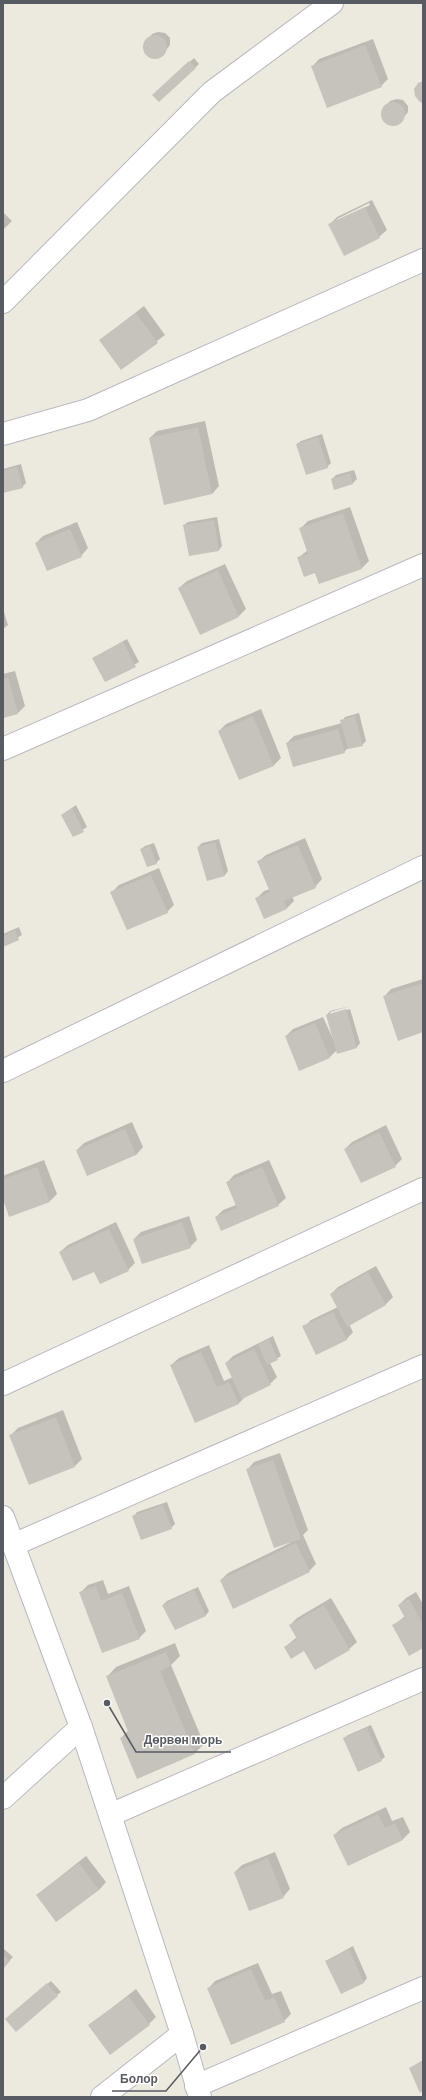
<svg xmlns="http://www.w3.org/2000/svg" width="426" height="2100" font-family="'DM Sans',sans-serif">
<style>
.shadow{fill:#0003;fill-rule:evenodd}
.building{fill:#c6c3bc}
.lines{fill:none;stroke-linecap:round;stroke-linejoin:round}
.minor-casing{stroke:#b7b9bf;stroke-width:24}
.minor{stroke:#fff;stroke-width:22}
.leader{fill:none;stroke:#585b61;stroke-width:1.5}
.callout-dot{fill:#585b61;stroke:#fff;stroke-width:1.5}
.callout-label{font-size:12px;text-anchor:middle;font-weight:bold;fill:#585b61;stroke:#fff;stroke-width:3;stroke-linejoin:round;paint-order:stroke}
</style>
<rect width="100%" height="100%" fill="#ece9df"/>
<g class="shadow">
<path d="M158,32L165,33L170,38V45L162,55L156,58L149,56L145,51L144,44L152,34Z"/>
<path d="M373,39L388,79L381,86L312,67L319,59Z"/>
<path d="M194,58L199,64L159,101L154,95Z"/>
<path d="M397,99L403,100L408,106V112L400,122L394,125L387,123L383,118L382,111L390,101Z"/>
<path d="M372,200L387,230L379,237L330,224L337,217ZM369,203L370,205L337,221V219Z"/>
<path d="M3,212L12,221L3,230Z"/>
<path d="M144,306L165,335L121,368L100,340Z"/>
<path d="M205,421L219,486L212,494L150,438L157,431Z"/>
<path d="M322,434L331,463L327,467L297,444L301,441Z"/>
<path d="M21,464L26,483L22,487L3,492V469Z"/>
<path d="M354,470L357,479L353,483L335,488L332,479L336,475Z"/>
<path d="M350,507L369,561L362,568L319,583L315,572L298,558L308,550L301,528L308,521Z"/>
<path d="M217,517L222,546L219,550L184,525L188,522Z"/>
<path d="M77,522L88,548L81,556L36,543L43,536Z"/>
<path d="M225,564L246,609L239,616L179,588L187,581Z"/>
<path d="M3,609L8,625L3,629Z"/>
<path d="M127,639L139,662L105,681L93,658Z"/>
<path d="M15,671L25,706L18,713L3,717V674Z"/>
<path d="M261,709L281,758L274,765L240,779L219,731L226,724Z"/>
<path d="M359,713L366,741L362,745L347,749L344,752L287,743L294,736L342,723V721L345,717Z"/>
<path d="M76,805L87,827L73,836L62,815Z"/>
<path d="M305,838L322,879L315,887L292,896L294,901L287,908L256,899L264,891L270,889L258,862L266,855Z"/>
<path d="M219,839L228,871L225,875L208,880L198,847L202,843Z"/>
<path d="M154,843L160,859L156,863L141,849L145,846Z"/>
<path d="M159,868L174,905L167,912L112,892L119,885Z"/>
<path d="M19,927L22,935L3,946V934Z"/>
<path d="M423,979V1031L384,997L391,989Z"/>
<path d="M350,1006L330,1012V1015L350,1009L360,1043L357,1047L338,1053L337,1050L329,1058L286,1036L293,1029L323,1017L334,1041L327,1015L330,1011Z"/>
<path d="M132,1122L143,1147L136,1155L77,1150L84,1143Z"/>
<path d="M386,1125L402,1159L395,1166L345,1149L352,1142Z"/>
<path d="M44,1160L57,1194L50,1201L3,1196V1177L5,1175Z"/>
<path d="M269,1160L286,1198L278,1205L216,1217L223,1210L236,1205L227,1183L234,1175Z"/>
<path d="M189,1216L197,1240L190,1247L134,1239L141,1232Z"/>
<path d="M116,1222L135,1263L128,1270H94L60,1252L68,1245Z"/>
<path d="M376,1266L393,1297L386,1304L349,1324L353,1332L346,1340L304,1327L311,1320L338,1307L331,1294L338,1287Z"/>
<path d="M273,1336L281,1356L270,1363L277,1377L270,1384L245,1397L238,1404L171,1365L179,1358L209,1345L224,1381L233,1377L226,1363L233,1356Z"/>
<path d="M63,1410L82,1459L75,1466L29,1484L11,1435L18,1428Z"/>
<path d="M280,1453L308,1530L303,1535L316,1564L309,1571L221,1580L228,1573L290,1543L247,1470L254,1462Z"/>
<path d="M167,1502L175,1524L171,1528L134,1516L137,1512Z"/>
<path d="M103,1580L108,1594L129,1586L146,1631L139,1638L81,1592L88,1585Z"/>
<path d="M198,1587L209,1611L206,1615L175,1629L163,1605L167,1601Z"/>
<path d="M416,1592L423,1604V1647L394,1625L405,1616L399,1605L406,1598Z"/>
<path d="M331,1598L357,1642L349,1649H304L285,1647L297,1637L290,1625L297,1618Z"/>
<path d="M175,1643L180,1656L171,1665L204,1744L195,1753L121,1738L129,1730L107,1677L116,1667Z"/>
<path d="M371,1725L385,1757L381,1760L344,1738L348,1735Z"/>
<path d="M386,1807L392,1821L403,1817L410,1832L403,1839L348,1864L334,1835L342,1828Z"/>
<path d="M275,1852L290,1889L283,1897L235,1872L242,1865Z"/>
<path d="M86,1856L106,1882L99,1890L37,1895Z"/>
<path d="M353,1946L367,1978L364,1982L341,1992L326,1961Z"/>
<path d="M3,1948L13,1957L3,1968Z"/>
<path d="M258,1963L272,1994L281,1991L291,2014L284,2021L208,1989L215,1981Z"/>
<path d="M51,1981L61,1992L57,1995L10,2015Z"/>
<path d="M136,1989L156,2017L149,2024L90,2025Z"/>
<path d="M423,2060V2090L410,2068Z"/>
</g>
<g class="building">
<circle cx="155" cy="47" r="12"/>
<path d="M365,45L382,87L327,108L311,66Z"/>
<path d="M189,61L196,68L159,102L152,95Z"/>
<path d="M423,81V103L420,102L415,96L414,89L418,83Z"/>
<circle cx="393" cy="114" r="12"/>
<path d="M365,207L380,238L344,256L328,224Z"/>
<path d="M136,313L158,343L121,370L99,340Z"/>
<path d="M198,427L212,494L164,505L149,438Z"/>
<path d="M318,437L328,468L306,475L296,444Z"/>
<path d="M17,467L23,488L3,493V471Z"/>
<path d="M350,473L353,484L334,490L331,479Z"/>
<path d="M343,513L362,569L319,584L315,573L304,577L297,557L308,554L299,528Z"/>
<path d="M214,520L219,551L189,556L183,525Z"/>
<path d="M70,529L82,557L47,571L35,543Z"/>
<path d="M218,570L239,617L200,635L178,588Z"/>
<path d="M123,642L136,667L105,682L92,658Z"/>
<path d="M8,677L18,714L3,718V679Z"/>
<path d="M253,716L274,766L239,780L218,731Z"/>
<path d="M355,716L363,746L348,749L340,720Z"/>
<path d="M338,729L345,753L293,767L286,743Z"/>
<path d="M72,808L84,832L73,837L61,815Z"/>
<path d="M215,842L225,876L207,881L197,847Z"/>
<path d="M298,845L316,888L284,901L287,909L264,919L255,898L270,892L257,861Z"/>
<path d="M150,846L157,864L147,867L140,849Z"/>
<path d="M151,875L168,913L127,930L110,892Z"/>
<path d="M15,930L19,940L3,947V936Z"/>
<path d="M423,983V1032L398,1041L383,996Z"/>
<path d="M346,1009L357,1048L337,1054L326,1015Z"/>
<path d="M315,1023L330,1058L299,1071L285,1036Z"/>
<path d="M125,1129L136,1155L87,1176L76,1150Z"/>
<path d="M379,1132L396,1167L361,1183L344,1149Z"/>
<path d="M37,1167L50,1202L9,1217L3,1199V1179Z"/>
<path d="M262,1167L279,1206L221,1231L215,1217L237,1208L226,1182Z"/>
<path d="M182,1222L191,1248L142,1264L133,1239Z"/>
<path d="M109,1229L129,1271L100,1284L94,1272L73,1281L59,1252Z"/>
<path d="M368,1272L386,1305L347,1327L330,1294Z"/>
<path d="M333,1312L347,1340L316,1355L302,1326Z"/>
<path d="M269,1339L278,1360L267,1365L258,1344Z"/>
<path d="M254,1349L271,1385L242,1399L225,1363Z"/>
<path d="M201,1352L217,1387L229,1382L239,1404L195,1423L170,1365Z"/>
<path d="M56,1417L75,1467L29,1485L9,1435Z"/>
<path d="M273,1460L301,1539L274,1548L246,1469Z"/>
<path d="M163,1505L172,1529L141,1540L132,1516Z"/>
<path d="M296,1543L310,1572L233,1609L220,1580Z"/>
<path d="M96,1586L101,1601L122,1593L140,1639L102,1653L79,1592Z"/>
<path d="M194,1590L206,1616L175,1630L162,1605Z"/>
<path d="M409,1599L423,1624V1648L409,1656L392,1625L405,1618L398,1605Z"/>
<path d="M324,1605L350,1650L315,1670L304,1651L291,1659L284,1647L297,1639L289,1625Z"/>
<path d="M166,1652L171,1666L160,1671L195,1754L137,1779L120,1738L129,1734L106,1676Z"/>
<path d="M367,1728L382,1761L358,1772L343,1738Z"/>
<path d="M378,1814L385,1828L395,1823L403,1840L348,1866L333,1835Z"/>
<path d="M268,1858L284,1898L249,1911L234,1872Z"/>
<path d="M79,1863L99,1890L56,1922L36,1895Z"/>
<path d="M349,1949L364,1983L341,1994L325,1961Z"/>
<path d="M3,1955L10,1961L3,1969Z"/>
<path d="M251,1969L265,2001L274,1997L285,2022L231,2045L207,1988Z"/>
<path d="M47,1983L58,1996L16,2032L5,2019Z"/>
<path d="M128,1996L150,2025L110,2055L88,2025Z"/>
<path d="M423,2061V2091L420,2093L409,2068Z"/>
</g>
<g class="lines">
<g class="minor-casing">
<g id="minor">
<path d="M3,302L212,92L332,3"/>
<path d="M3,434L88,410L423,260"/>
<path d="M3,749L423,565"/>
<path d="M3,1071L423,867"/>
<path d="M3,1384L423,1189"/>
<path d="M3,1517L81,1727L182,2034L200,2097"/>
<path d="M13,1545L423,1366"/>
<path d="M3,1798L81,1727"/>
<path d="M110,1815L423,1679"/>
<path d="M196,2086L423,1988"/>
<path d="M102,2097L182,2034"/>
</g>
</g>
<use href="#minor" class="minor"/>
</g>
<path class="leader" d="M107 1703L136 1752H231M203 2047L166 2091H112"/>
<g class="callout-dot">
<circle cx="107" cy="1703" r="4"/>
<circle cx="203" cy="2047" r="4"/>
</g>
<g class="callout-label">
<text x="183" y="1744">Дөрвөн морь</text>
<text x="139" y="2083">Болор</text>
</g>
<rect width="426" height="2100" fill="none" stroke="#585b61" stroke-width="8"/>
</svg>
